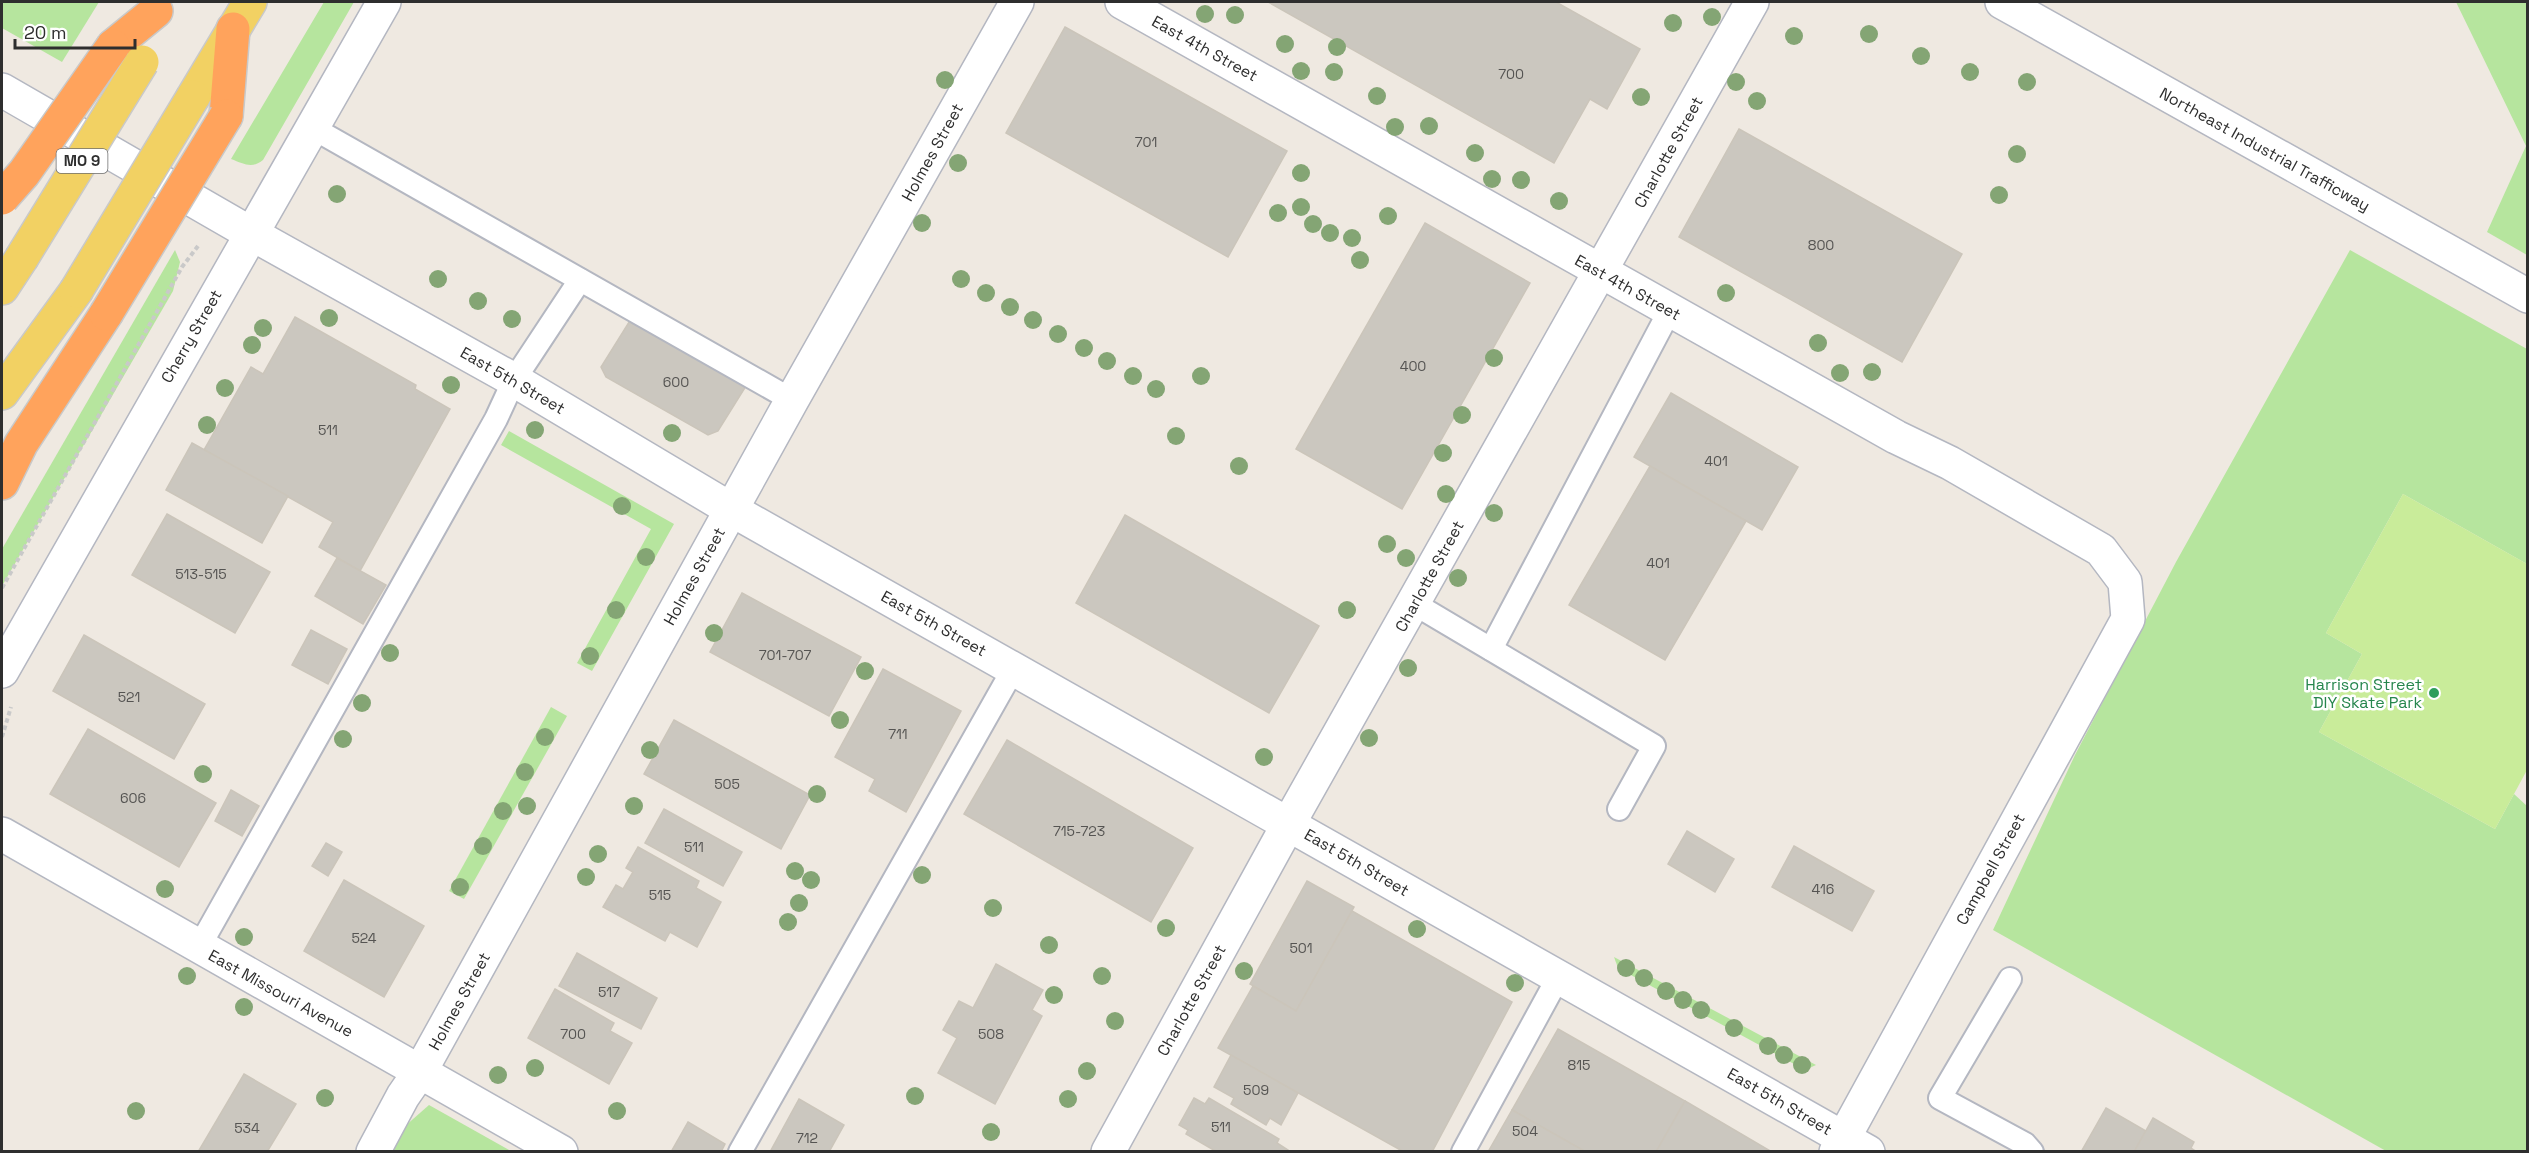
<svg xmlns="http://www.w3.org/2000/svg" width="2529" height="1153" font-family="'Space Grotesk',sans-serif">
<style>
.green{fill:#b6e59e}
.pitch{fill:#c9ec9a}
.building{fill:#cbc7bf;stroke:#cbc5ba;stroke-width:1.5}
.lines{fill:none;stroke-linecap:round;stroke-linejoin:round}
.service-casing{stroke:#b4b7c1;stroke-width:26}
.minor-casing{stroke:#b4b7c1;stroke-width:36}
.tertiary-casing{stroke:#b4b7c1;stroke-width:36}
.primary-casing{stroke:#c9c9c9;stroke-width:36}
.motorway-casing{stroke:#c9c9c9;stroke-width:36}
.path{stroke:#c9c9c9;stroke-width:4;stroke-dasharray:4.5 3;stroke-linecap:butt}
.service{stroke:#fff;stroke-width:22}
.minor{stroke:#fff;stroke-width:33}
.tertiary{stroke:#fff;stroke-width:33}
.primary{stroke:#f2d163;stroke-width:33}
.motorway{stroke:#ffa35c;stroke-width:33}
.primary-bridge-casing{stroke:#c9c9c9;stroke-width:36;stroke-linecap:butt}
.motorway-bridge-casing{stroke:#c9c9c9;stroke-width:36;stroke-linecap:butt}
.primary-bridge{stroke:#f2d163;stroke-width:33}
.motorway-bridge{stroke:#ffa35c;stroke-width:33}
.tree{fill:#84a574}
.leisure-dot{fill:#2e9e5b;stroke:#fff;stroke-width:2}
.labels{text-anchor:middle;stroke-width:5;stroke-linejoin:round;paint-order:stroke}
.number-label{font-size:14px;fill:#555452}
.shield{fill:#fff;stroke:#6d6d6d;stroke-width:1.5}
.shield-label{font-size:15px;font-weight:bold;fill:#2e2e2e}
.street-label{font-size:16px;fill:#2e2e2e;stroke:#fff}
.leisure-label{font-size:16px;fill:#27864d;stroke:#fff;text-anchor:end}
</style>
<rect width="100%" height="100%" fill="#efe9e1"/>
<g class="green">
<path d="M2,2H99L62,62L2,28Z"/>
<path d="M324,2H354L263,160C252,169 244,164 231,159Z"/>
<path d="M2456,2H2527V255L2487,232L2526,146Z"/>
<path d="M175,250L180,262L173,291L2,586V549Z"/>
<path d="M2350,250L2527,349V564L2403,494L2326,633L2362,654L2319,732L2495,829L2514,794L2527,806V1151H2386L1993,930L2075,755L2176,562Z"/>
<path d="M509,431L674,524L592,671L577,663L651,529L501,445Z"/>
<path d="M551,707L567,716L464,899L449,891Z"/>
<path d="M1614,957L1816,1065L1805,1070L1618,968Z"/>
<path d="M429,1105L511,1151L391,1152L404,1127Z"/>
</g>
<path class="pitch" d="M2403,494L2527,564V770L2495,829L2319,732L2362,654L2326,633Z"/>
<g class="building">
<path d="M1268,2H1556L1640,49L1607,109L1590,99L1554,163Z"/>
<path d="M1065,27L1287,151L1228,257L1006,133Z"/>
<path d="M1739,129L1962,254L1902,362L1679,237Z"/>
<path d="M1425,223L1530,283L1402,509L1296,449Z"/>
<path d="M295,317L416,385L415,389L450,409L360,571L319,547L333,522L204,450L251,367L263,374Z"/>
<path d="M631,319L746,386L718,431L708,435L606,377L601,367Z"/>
<path d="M1671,393L1798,467L1762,530L1634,457Z"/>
<path d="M192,443L288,496L262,543L166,490Z"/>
<path d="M1650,466L1746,521L1665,660L1569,605Z"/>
<path d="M167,514L270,572L235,633L132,575Z"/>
<path d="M1125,515L1319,626L1269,713L1076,603Z"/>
<path d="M337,558L386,585L363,624L315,596Z"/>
<path d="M742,593L861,657L829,716L710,652Z"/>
<path d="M311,630L347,649L328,684L292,665Z"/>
<path d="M84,635L205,704L174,759L53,691Z"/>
<path d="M883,669L961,711L906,812L869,791L875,779L835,757Z"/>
<path d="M674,720L810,795L781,849L644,774Z"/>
<path d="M88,729L216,803L179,867L50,794Z"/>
<path d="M1007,740L1193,848L1151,922L964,814Z"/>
<path d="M231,790L259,806L242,836L215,821Z"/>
<path d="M664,809L742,852L723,886L645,843Z"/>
<path d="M1687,831L1734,859L1715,892L1668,864Z"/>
<path d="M326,843L342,852L328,876L312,866Z"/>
<path d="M1794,846L1874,891L1852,931L1772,887Z"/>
<path d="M638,847L699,881L696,888L721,902L697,947L670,932L665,941L603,907L616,885L623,889L633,872L626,868Z"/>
<path d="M344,880L424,926L384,997L304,951Z"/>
<path d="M1307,881L1354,907L1296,1011L1250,984Z"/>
<path d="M1352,911L1512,1002L1432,1152H1404L1218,1048L1253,986L1296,1011Z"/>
<path d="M577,953L657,998L641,1029L559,986Z"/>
<path d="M996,964L1043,990L1032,1010L1042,1016L995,1104L938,1073L957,1038L943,1030L959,1001L973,1008Z"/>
<path d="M555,989L614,1023L610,1031L632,1043L609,1084L528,1038Z"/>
<path d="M1558,1029L1685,1101L1656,1152H1586L1512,1110Z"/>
<path d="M1231,1055L1298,1093L1281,1125L1270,1118L1266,1125L1231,1104L1234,1098L1214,1087Z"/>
<path d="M244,1074L296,1104L267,1152H198Z"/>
<path d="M1194,1098L1205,1104L1209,1098L1279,1139L1277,1143L1288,1150L1287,1152H1217L1186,1134L1188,1130L1179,1125Z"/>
<path d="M799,1099L844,1125L829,1152H770Z"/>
<path d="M1685,1101L1772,1152H1656Z"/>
<path d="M2106,1108L2146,1131L2134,1152H2081Z"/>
<path d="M1512,1110L1586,1152H1488Z"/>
<path d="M2153,1118L2194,1142L2191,1148L2197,1152H2134Z"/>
<path d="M688,1122L725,1144L721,1152H671Z"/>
</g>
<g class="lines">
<g class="service-casing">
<g id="service">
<path d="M311,127L792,400"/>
<path d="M1413,603L1654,746L1619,809"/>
<path d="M1491,649L1670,310"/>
<path d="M199,947L496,419L514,380L580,280"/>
<path d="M2010,979L1940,1098L2025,1144L2032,1152"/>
<path d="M740,1152L1014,668"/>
<path d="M1463,1152L1559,976"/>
</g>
</g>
<g class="minor-casing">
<g id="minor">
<path d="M1122,2L1896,437L1950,463L2101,550L2125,582L2128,619L1836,1152"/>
<path d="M250,233L514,380L732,510L1868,1152"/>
<path d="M2,834L561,1152"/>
<path d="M373,1152L403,1096L421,1070L792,400L1017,2"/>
<path d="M1108,1152L1289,823L1752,2"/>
</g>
</g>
<g class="tertiary-casing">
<g id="tertiary">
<path d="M2002,2L2528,296"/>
<path d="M2,90L250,233"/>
<path d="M2,671L384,2"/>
</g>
</g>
<g class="primary-casing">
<g id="primary">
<path d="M193,97L250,2"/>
<path d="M2,288L21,259"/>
<path d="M2,393L76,291"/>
</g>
</g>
<g class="motorway-casing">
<g id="motorway">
<path d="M113,46L156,11"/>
<path d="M226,116L233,29"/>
<path d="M2,483L21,444L106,314"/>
</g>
</g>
<g class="path">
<path d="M2,588L182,267L198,246"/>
<path d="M2,737L11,707"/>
</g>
<use href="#service" class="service"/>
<use href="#minor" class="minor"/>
<use href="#tertiary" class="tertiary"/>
<use href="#primary" class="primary"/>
<use href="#motorway" class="motorway"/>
<g class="primary-bridge-casing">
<g id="primary-bridge">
<path d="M21,259L142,62"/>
<path d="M76,291L193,97"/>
</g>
</g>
<g class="motorway-bridge-casing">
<g id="motorway-bridge">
<path d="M2,198L24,173L113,46"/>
<path d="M106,314L226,116"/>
</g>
</g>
<use href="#primary-bridge" class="primary-bridge"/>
<use href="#motorway-bridge" class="motorway-bridge"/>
</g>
<g class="tree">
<circle cx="1205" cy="14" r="9"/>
<circle cx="1235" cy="15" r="9"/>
<circle cx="1712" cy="17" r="9"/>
<circle cx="1673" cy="23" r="9"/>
<circle cx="1869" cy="34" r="9"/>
<circle cx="1794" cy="36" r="9"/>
<circle cx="1285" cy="44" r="9"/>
<circle cx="1337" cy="47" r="9"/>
<circle cx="1921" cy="56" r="9"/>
<circle cx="1301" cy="71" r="9"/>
<circle cx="1334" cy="72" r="9"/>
<circle cx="1970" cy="72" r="9"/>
<circle cx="945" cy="80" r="9"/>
<circle cx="1736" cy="82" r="9"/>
<circle cx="2027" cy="82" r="9"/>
<circle cx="1377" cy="96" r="9"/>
<circle cx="1641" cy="97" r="9"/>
<circle cx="1757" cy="101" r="9"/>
<circle cx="1429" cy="126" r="9"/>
<circle cx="1395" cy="127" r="9"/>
<circle cx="1475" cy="153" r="9"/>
<circle cx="2017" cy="154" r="9"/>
<circle cx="958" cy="163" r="9"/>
<circle cx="1301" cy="173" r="9"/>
<circle cx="1492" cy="179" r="9"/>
<circle cx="1521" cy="180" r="9"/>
<circle cx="337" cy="194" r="9"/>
<circle cx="1999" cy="195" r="9"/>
<circle cx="1559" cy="201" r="9"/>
<circle cx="1301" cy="207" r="9"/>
<circle cx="1278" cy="213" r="9"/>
<circle cx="1388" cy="216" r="9"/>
<circle cx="922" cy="223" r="9"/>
<circle cx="1313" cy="224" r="9"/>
<circle cx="1330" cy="233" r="9"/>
<circle cx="1352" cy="238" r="9"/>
<circle cx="1360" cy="260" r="9"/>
<circle cx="438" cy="279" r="9"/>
<circle cx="961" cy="279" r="9"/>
<circle cx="986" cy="293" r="9"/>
<circle cx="1726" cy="293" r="9"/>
<circle cx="478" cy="301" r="9"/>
<circle cx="1010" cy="307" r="9"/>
<circle cx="329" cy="318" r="9"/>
<circle cx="512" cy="319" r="9"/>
<circle cx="1033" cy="320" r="9"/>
<circle cx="263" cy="328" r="9"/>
<circle cx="1058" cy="334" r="9"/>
<circle cx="1818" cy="343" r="9"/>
<circle cx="252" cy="345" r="9"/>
<circle cx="1084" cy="348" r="9"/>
<circle cx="1494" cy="358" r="9"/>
<circle cx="1107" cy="361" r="9"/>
<circle cx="1872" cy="372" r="9"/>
<circle cx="1840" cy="373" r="9"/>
<circle cx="1133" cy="376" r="9"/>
<circle cx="1201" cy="376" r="9"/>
<circle cx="451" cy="385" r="9"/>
<circle cx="225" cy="388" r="9"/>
<circle cx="1156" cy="389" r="9"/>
<circle cx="1462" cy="415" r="9"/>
<circle cx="207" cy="425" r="9"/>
<circle cx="535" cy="430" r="9"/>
<circle cx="672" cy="433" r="9"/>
<circle cx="1176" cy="436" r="9"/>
<circle cx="1443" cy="453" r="9"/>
<circle cx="1239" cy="466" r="9"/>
<circle cx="1446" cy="494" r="9"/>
<circle cx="622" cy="506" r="9"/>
<circle cx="1494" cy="513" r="9"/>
<circle cx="1387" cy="544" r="9"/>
<circle cx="646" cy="557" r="9"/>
<circle cx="1406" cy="558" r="9"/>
<circle cx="1458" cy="578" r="9"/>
<circle cx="616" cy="610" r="9"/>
<circle cx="1347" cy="610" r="9"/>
<circle cx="714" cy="633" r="9"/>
<circle cx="390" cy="653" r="9"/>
<circle cx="590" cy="656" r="9"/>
<circle cx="1408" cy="668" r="9"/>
<circle cx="865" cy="671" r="9"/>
<circle cx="362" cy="703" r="9"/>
<circle cx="840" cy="720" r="9"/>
<circle cx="545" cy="737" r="9"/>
<circle cx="1369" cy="738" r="9"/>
<circle cx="343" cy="739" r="9"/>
<circle cx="650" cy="750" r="9"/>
<circle cx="1264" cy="757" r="9"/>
<circle cx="525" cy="772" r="9"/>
<circle cx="203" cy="774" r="9"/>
<circle cx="817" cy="794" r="9"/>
<circle cx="527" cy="806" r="9"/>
<circle cx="634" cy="806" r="9"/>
<circle cx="503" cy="811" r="9"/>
<circle cx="483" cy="846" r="9"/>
<circle cx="598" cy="854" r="9"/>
<circle cx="795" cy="871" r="9"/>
<circle cx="922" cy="875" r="9"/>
<circle cx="586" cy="877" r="9"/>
<circle cx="811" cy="880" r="9"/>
<circle cx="460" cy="887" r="9"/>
<circle cx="165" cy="889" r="9"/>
<circle cx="799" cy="903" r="9"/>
<circle cx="993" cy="908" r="9"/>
<circle cx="788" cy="922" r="9"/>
<circle cx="1166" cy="928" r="9"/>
<circle cx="1417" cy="929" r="9"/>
<circle cx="244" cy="937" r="9"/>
<circle cx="1049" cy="945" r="9"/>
<circle cx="1626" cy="968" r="9"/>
<circle cx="1244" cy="971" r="9"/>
<circle cx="187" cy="976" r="9"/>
<circle cx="1102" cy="976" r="9"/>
<circle cx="1644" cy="978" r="9"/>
<circle cx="1515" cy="983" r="9"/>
<circle cx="1666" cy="991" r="9"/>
<circle cx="1054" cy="995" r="9"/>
<circle cx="1683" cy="1000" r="9"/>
<circle cx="244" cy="1007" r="9"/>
<circle cx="1701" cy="1010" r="9"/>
<circle cx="1115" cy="1021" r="9"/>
<circle cx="1734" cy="1028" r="9"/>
<circle cx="1768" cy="1046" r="9"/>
<circle cx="1784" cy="1055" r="9"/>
<circle cx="1802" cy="1065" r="9"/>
<circle cx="535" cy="1068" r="9"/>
<circle cx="1087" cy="1071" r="9"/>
<circle cx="498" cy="1075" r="9"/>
<circle cx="915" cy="1096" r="9"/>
<circle cx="325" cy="1098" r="9"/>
<circle cx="1068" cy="1099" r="9"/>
<circle cx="136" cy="1111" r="9"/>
<circle cx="617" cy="1111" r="9"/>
<circle cx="991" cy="1132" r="9"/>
</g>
<circle class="leisure-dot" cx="2434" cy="693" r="6"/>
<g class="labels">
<g class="number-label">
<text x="1511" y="79">700</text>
<text x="1146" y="147">701</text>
<text x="1821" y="250">800</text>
<text x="1413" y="371">400</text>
<text x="676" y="387">600</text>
<text x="328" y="435">511</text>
<text x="1716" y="466">401</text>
<text x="1658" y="568">401</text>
<text x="201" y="579">513-515</text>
<text x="785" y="660">701-707</text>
<text x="129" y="702">521</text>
<text x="898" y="739">711</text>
<text x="727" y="789">505</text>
<text x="133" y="803">606</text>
<text x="1079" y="836">715-723</text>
<text x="694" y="852">511</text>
<text x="1823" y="894">416</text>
<text x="660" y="900">515</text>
<text x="364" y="943">524</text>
<text x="1301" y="953">501</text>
<text x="609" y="997">517</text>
<text x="573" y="1039">700</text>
<text x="991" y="1039">508</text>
<text x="1579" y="1070">815</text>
<text x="1256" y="1095">509</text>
<text x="1221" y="1132">511</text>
<text x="247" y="1133">534</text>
<text x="1525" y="1136">504</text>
<text x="807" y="1143">712</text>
</g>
<rect class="shield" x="56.5" y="149" width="51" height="24" rx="4.5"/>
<g class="shield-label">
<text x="82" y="166">MO 9</text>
</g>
<g class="street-label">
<text transform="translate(1205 48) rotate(29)" y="6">East 4th Street</text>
<text transform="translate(2265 149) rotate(29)" y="6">Northeast Industrial Trafficway</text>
<text transform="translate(932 152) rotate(-61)" y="6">Holmes Street</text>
<text transform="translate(1668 152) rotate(-61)" y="6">Charlotte Street</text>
<text transform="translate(1628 287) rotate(29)" y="6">East 4th Street</text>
<text transform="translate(191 336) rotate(-60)" y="6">Cherry Street</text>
<text transform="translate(513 380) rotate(30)" y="6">East 5th Street</text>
<text transform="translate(694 576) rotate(-61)" y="6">Holmes Street</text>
<text transform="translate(1429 576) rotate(-61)" y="6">Charlotte Street</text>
<text transform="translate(934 623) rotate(29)" y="6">East 5th Street</text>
<text transform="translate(1357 862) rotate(30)" y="6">East 5th Street</text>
<text transform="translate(1990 869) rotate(-61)" y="6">Campbell Street</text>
<text transform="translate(281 993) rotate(29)" y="6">East Missouri Avenue</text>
<text transform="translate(1191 1000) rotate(-61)" y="6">Charlotte Street</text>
<text transform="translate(459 1001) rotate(-61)" y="6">Holmes Street</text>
<text transform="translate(1780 1101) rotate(30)" y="6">East 5th Street</text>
</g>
<g class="leisure-label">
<text x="2422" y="690">Harrison Street<tspan x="2422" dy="18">DIY Skate Park</tspan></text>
</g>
</g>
<rect width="2529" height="1153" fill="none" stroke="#2e2e2e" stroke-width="6"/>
<path d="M15 39v9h120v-9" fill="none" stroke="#2e2e2e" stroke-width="3"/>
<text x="24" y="39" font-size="18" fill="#2e2e2e" stroke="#ffffff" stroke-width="4.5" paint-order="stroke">20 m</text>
</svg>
